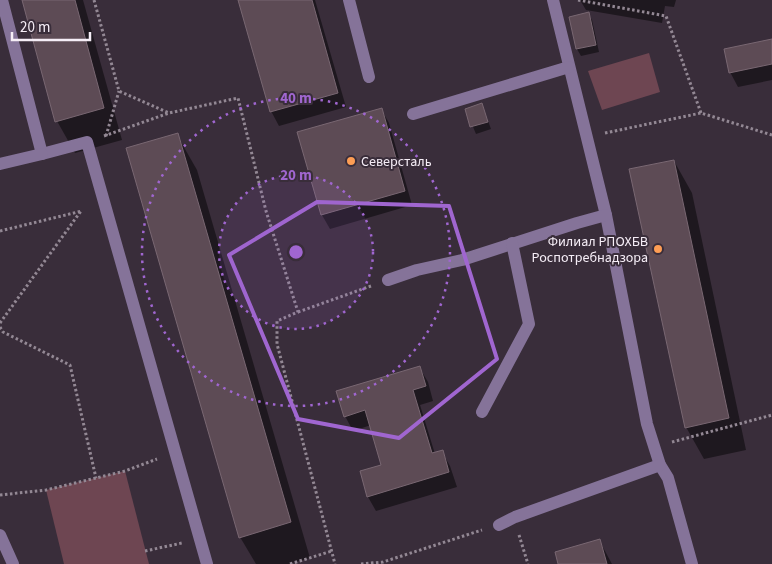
<svg xmlns="http://www.w3.org/2000/svg" width="772" height="564" font-family="'Source Sans 3',sans-serif">
<style>
.green{fill:#6e4652}
.shadow{fill:#0007}
.building{fill:#5d4b55;stroke:#796772}
.lines{fill:none;stroke-linecap:round;stroke-linejoin:round}
.path{stroke:#938894;stroke-width:3;stroke-dasharray:2.5 2.5;stroke-linecap:butt}
.minor{stroke:#857399;stroke-width:12}
.marked{fill:none;stroke:#a066d0;stroke-width:4;stroke-linejoin:round}
.ring{fill:none;stroke:#a066d0;stroke-width:2.5;stroke-dasharray:2.5 5}
.poi-dot{fill:#fd9d54;stroke:#392d3a;stroke-width:2}
.labels{text-anchor:middle;stroke-width:4;stroke-linejoin:round;paint-order:stroke}
.poi-label{font-size:14px;fill:#f6eef7;stroke:#392d3a;text-anchor:start}
.centre{fill:#a066d0;stroke:#392d3a;stroke-width:2.5}
.ring-label{font-size:15px;text-anchor:middle;font-weight:bold;fill:#a066d0;stroke:#392d3a;stroke-width:4;stroke-linejoin:round;paint-order:stroke}
</style>
<rect width="100%" height="100%" fill="#392d3a"/>
<g class="green">
<path d="M649,53L660,92L602,110L588,71Z"/>
<path d="M125,471L149,564H64L46,490Z"/>
</g>
<g class="shadow">
<path d="M23,0H83L122,140L75,153L57,121Z"/>
<path d="M240,0H315L346,107L279,126L271,111Z"/>
<path d="M580,0H676L674,7L665,6L662,23L586,10Z"/>
<path d="M588,13L592,20L599,52L581,56L577,49L570,18Z"/>
<path d="M772,40V80L738,87L730,72Z"/>
<path d="M482,105L491,129L476,134L466,110Z"/>
<path d="M381,109L389,123L412,205L330,229L322,215Z"/>
<path d="M177,135L197,170L310,558L289,564H256L240,537Z"/>
<path d="M674,161L692,193L746,450L704,459L686,427Z"/>
<path d="M419,367L428,382L433,401L420,405L435,454L442,452L450,466L457,487L376,511L368,497L382,465L371,425L353,431L345,416Z"/>
<path d="M599,540L612,564H560Z"/>
</g>
<g class="building">
<path d="M22,0H75L104,108L55,122Z"/>
<path d="M238,0H312L338,93L270,112Z"/>
<path d="M589,12L596,45L576,49L569,17Z"/>
<path d="M772,39V64L729,73L724,49Z"/>
<path d="M482,103L488,122L470,127L465,109Z"/>
<path d="M382,108L405,191L321,215L297,132Z"/>
<path d="M178,133L291,522L239,538L126,148Z"/>
<path d="M674,160L729,418L685,428L629,169Z"/>
<path d="M420,366L426,386L413,390L432,453L443,450L449,472L367,497L360,471L381,465L365,410L344,417L336,391Z"/>
<path d="M600,539L607,564H558L555,552Z"/>
</g>
<g class="lines">
<g class="path">
<path d="M94,0L119,91L169,113"/>
<path d="M578,0L666,16L701,113"/>
<path d="M605,133L701,113L772,135"/>
<path d="M104,136L169,113L238,98L266,211L298,312L277,321V344L335,564"/>
<path d="M106,136L119,91"/>
<path d="M0,231L82,211"/>
<path d="M298,312L371,286"/>
<path d="M0,323L81,211"/>
<path d="M0,327L3,332L70,365L96,478"/>
<path d="M672,442L772,415"/>
<path d="M0,495L46,490L125,471L157,459"/>
<path d="M519,535L528,564"/>
<path d="M145,551L182,543"/>
<path d="M290,564L332,551"/>
<path d="M361,564L383,562L482,530"/>
</g>
<g class="minor">
<path d="M2,0L42,154L87,142L207,564"/>
<path d="M349,0L369,77"/>
<path d="M553,0L606,215L647,424L660,465L668,478L692,564"/>
<path d="M413,114L569,67"/>
<path d="M0,164L42,154"/>
<path d="M388,280L417,270L462,260L577,223L606,215"/>
<path d="M482,412L529,324L512,243"/>
<path d="M499,525L515,517L660,465"/>
<path d="M0,535L13,564"/>
</g>
</g>
<path class="marked" d="M317,202L449,206L497,359L399,438L298,419L229,255Z"/>
<circle cx="296" cy="252" r="77" fill="#a066d0" fill-opacity=".12"/>
<g class="ring">
<circle cx="296" cy="252" r="77"/>
<circle cx="296" cy="252" r="154"/>
</g>
<g class="poi-dot">
<circle cx="351" cy="161" r="5"/>
<circle cx="658" cy="249" r="5"/>
</g>
<g class="labels">
<g class="poi-label">
<text x="361" y="166">Северсталь</text>
<text x="648" y="246" text-anchor="end">Филиал РПОХБВ<tspan x="648" dy="16">Роспотребнадзора</tspan></text>
</g>
</g>
<circle cx="296" cy="252" r="8" class="centre"/>
<g class="ring-label">
<text x="296" y="103">40 m</text>
<text x="296" y="180">20 m</text>
</g>
<path d="M12 32v8h78v-8" fill="none" stroke="#f6eef7" stroke-width="2.5"/>
<text x="20" y="32" font-size="15" fill="#f6eef7" stroke="#392d3a" stroke-width="4" paint-order="stroke">20 m</text>
</svg>
